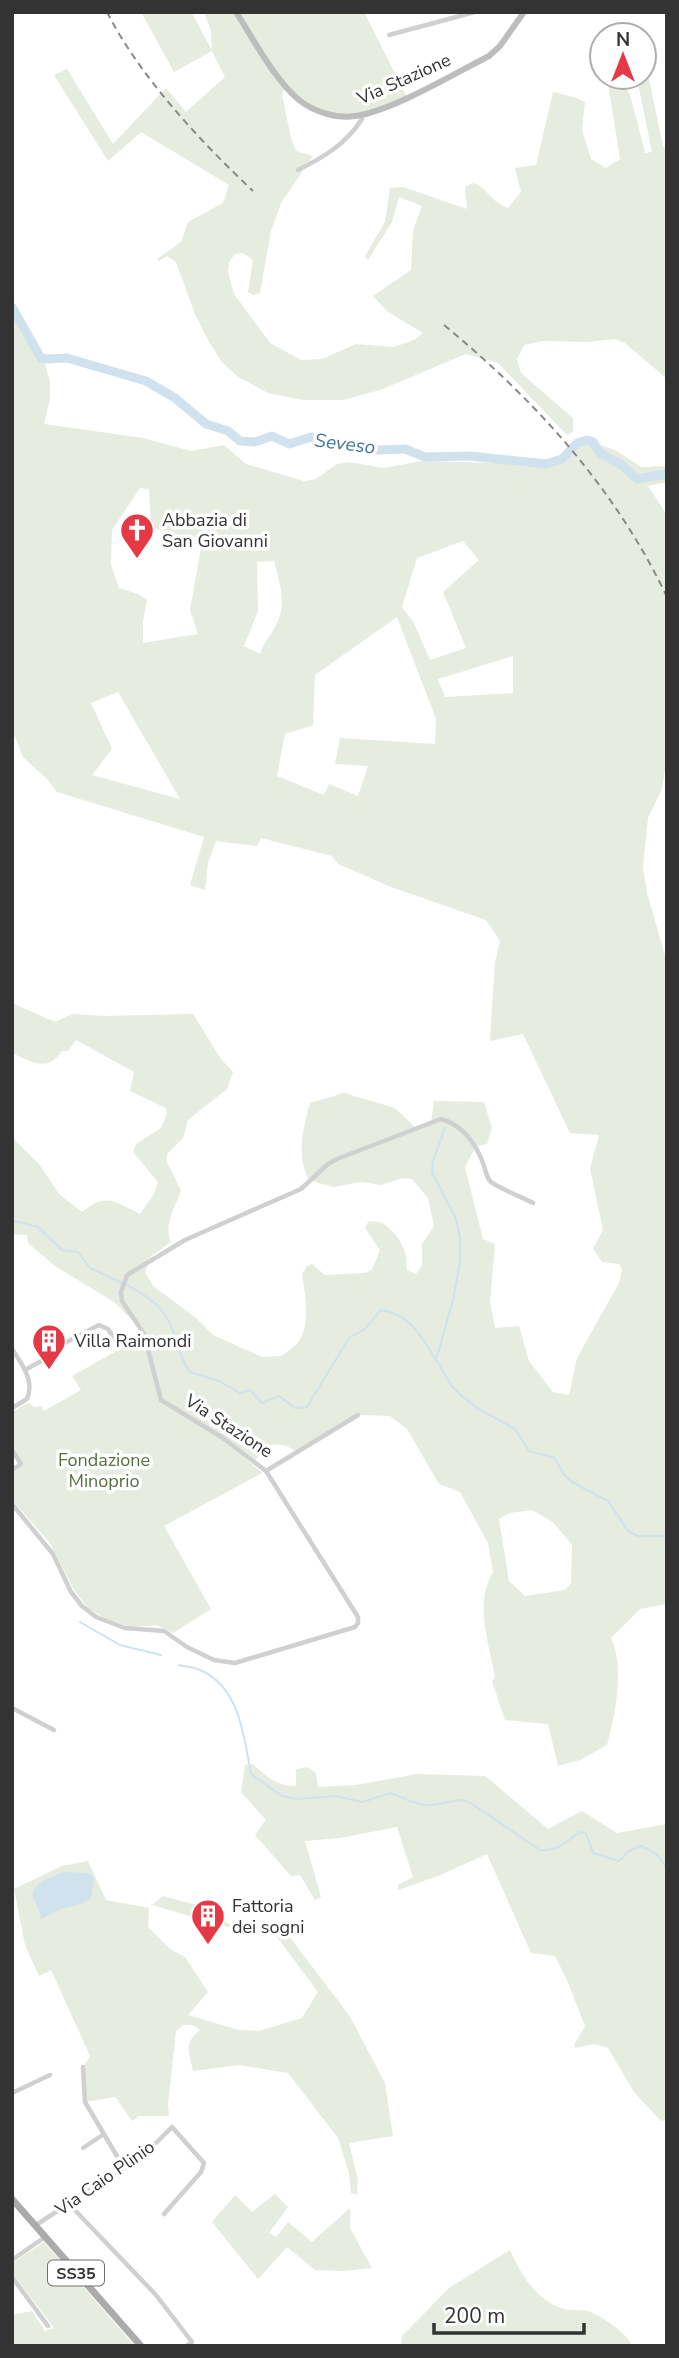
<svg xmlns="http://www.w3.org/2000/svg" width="679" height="2358" font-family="'Nunito Sans',sans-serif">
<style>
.green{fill:#e6ecdf;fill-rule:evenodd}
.water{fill:#cfe2ee}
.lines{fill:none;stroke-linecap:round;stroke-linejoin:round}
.stream{stroke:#cfe2ee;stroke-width:2}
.river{stroke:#cfe2ee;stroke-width:9}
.minor{stroke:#d0d0d0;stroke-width:4.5}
.secondary{stroke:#bdbdbd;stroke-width:6}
.primary{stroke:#ababab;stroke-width:7}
.rail{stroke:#888;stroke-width:2;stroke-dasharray:7 5;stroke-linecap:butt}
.labels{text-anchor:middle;stroke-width:7;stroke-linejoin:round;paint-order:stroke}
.shield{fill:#fff;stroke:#707070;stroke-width:2}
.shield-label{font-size:16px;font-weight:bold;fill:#333}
.street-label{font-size:18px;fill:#333;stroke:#fff}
.poi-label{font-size:18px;fill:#333;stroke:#fff;text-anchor:start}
.park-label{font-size:18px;fill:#56703f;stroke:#fff}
.water-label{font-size:19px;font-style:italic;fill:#3f7597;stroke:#fff}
</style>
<rect width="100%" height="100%" fill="#fff"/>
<g class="green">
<path d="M141,12H191L212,50L211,31L204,12H364L407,97C377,110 342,127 311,107C302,101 294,92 285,85L282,95L291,138L296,151L313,156L281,203L271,231L260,293L253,295L248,292L253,260L243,253L235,254L229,262L228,272L234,294L270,343L301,360L322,359L356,344L394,347L414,340L423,333L388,312L373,296L411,270L413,230L422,206L399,197L392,222L368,260L365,256L385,222L390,188L403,187L467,209L465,187L474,183C489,190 491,202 508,208L521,192L515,168L536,165L553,92L574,97L585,102L582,130L591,159L606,168L620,159L607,77H623L632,102L645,153L652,152L637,79H649L663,146L667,151V379L625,343L615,339L588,342L543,341L524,345L517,359L521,373L573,418V432L567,435L498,363L466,354L380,390L343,400H303L268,393L238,377L222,362L208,340L195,314L176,262L167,256L159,261L157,259L181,242L188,222L223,203L229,185L141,132L108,161L54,75L67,69L113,144L166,88L186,112L225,77L212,51L174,72Z"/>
<path d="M12,311L35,351L44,361L50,381V399L44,424L143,438L191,451L224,445L246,464L304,481L316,479L337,464L349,462L384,468L421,461L546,464L562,459L577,443L587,440L617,451L641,467L667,466V482L648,486L667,515V756L662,789L648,818L643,867L647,893L667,962V1604L640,1609L611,1638C625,1667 615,1716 607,1745L580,1760L558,1766L548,1724L505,1720L492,1681L495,1677C489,1643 474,1604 493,1572L488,1543L460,1492L439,1484L407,1429L390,1416L358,1415L295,1451C281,1440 264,1443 256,1460L223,1436L162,1399L141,1329L114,1302L55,1266L28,1243L27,1235L12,1234V1137L39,1164L59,1194L82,1212C107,1192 114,1202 140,1214L154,1194L158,1182L133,1152L136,1144L161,1128L167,1114L166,1108L130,1091L134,1072L76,1040L68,1051H62C47,1073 32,1062 12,1053V1003L55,1022L72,1014L103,1016L193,1014L221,1059L233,1072L227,1089L188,1120L183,1138L167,1154V1162L181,1191C175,1207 163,1226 171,1242L150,1257L145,1272L153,1286L196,1318L213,1335L262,1357L281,1356C287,1352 295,1347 299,1341C311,1322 305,1294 302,1274L307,1266L312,1264L325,1275L364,1273L372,1270L380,1250L365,1228L368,1222C384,1217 401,1238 405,1252C407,1257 406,1265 407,1270L416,1274L422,1266V1244L434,1226L428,1198L412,1179L403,1178L381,1185L361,1182L333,1187L309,1180C296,1156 303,1128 310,1103L344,1093L395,1108L416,1128L431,1123L434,1101L484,1102L492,1128L487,1144L476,1146L465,1167L483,1239L495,1244L490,1302L495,1328L519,1326L529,1361L553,1392L569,1395L577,1358L619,1283L622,1270L619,1264L602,1262L593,1249L603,1230L590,1168L599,1135L570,1133L523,1034L490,1041L495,962L500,941L486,920L391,887L338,864L332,856L261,838L257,846L216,841L208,863L205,890L190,885L204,837L57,792L47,779L23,757L12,730ZM140,488L149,489L151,527L202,542L190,610L198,634L143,643V621L147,600L138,594L119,588L111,565L112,530ZM463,541L479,560L443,592L466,648L430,660L414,623L402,607L417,558ZM274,561C279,581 287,604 277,623C272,634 264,642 260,654L244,646L258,611L257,562ZM397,617L436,719L435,744L340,738L335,764L368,766L358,796L329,784L324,795L277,776L285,734L313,725L315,675ZM513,656V693L445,697L438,679ZM118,692L180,799L92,775L112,749L91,703ZM532,1510L553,1522L572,1545L571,1583L565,1590L525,1596L509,1581L499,1519L510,1513Z"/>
<path d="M143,1336L161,1400L228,1443L262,1473L164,1526L211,1609L173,1633L157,1625L133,1627L121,1624L102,1617L88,1608L74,1590L50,1543L12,1500V1473L23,1464L12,1447V1412L28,1403L35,1407L41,1406L44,1411L81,1390L72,1376Z"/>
<path d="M253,1764C267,1777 276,1786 296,1786V1769L307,1767L316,1773L318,1787L356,1785L417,1774L485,1776L548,1829L582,1811L617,1833L667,1824V2120L661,2121L634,2092L608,2048L594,2044L575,2048V2043L585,2026L567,1980L555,1956L531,1953L487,1854L438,1876L398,1890V1885L413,1877L397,1827L340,1838L305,1841L321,1897L315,1900L300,1875L291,1876L255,1835L266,1820L241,1792L245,1765Z"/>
<path d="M88,1861L106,1900L149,1908L148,1927L170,1949L185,1957L208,1992L188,2015L239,2030L259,2031L302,2018L318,1992L277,1937L285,1931L349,2015L385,2083L393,2136L349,2143L358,2180L357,2195L351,2193L349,2173L338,2138L288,2073L239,2065L193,2071C189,2051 183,2044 200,2030L193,2025H183L176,2031L168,2105L169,2116H139L132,2121L115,2097L85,2102L83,2067L90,2056L51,1970L39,1976L25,1945L14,1889L62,1866Z"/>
<path d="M163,1896L211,1909L220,1920L245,1930V1932L152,1905Z"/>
<path d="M275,2194L288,2207L269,2233L276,2237L288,2222L312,2242L350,2208V2228L372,2268L344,2271L315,2270L287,2247L258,2279L212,2222L235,2195L252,2212Z"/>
<path d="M44,2242L135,2346H12V2315L32,2311L45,2331L54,2328L12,2273V2263Z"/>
<path d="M510,2250C521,2274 536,2301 564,2309C572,2311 582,2309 591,2312C606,2319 625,2332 633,2346H401L402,2336L449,2288Z"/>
</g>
<path class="water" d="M63,1872L89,1873L94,1878L91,1898L84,1903L61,1909L41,1919C41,1910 35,1905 33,1897C31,1882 53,1877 63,1872Z"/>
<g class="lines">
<g class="stream">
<path d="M12,1221C21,1221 27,1226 37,1226L62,1250L78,1252L90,1268L122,1283"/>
<path d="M127,1285C152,1299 165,1307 175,1336C180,1349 181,1361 190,1372L219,1381L240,1393L250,1390L262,1403L279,1396L295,1408L307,1407L349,1338L365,1329L381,1310C409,1313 423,1338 436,1360L453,1300L460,1262V1238L456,1219L432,1172L433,1161L445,1128"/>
<path d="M437,1361L451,1385L462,1396L477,1408L515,1429L529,1451L555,1458L564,1475L572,1482L608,1501L628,1531L638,1536H667"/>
<path d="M80,1622L120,1645L161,1655"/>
<path d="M179,1665C185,1667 194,1667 200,1670C240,1687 244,1737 251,1774L282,1796L297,1799L335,1796L362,1802L391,1793C404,1798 416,1805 430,1805C444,1805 456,1797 469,1802L540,1850C557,1852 567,1841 580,1832L586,1833L593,1853L619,1861L629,1851L640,1846C652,1849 661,1858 667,1869"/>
</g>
<path class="river" d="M12,307L41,358L47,359L67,358L146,381L175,398L206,424L228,431L240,441L255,442L272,436L289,444L311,437L335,446L355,445L378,450L405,449L425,457L470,456L546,464L562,459L577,443L587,440L593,442L600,453L622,465L637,479L667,474"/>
<g class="minor">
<path d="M389,35L475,12"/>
<path d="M298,170C324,157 346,144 362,119L361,115"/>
<path d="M144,1334L122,1301L121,1292L127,1275L185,1240L301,1189L328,1164L337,1159L441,1119C463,1125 477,1145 484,1166C486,1171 486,1176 490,1181C494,1186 524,1198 533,1203"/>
<path d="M12,1349C22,1364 35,1381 27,1399L12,1408"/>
<path d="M12,1450L21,1464L12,1470"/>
<path d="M266,1471L358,1415"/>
<path d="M12,1504L53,1554L71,1592L82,1606L96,1617L125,1628L164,1631L187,1647L214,1660L235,1663L355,1627L358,1623V1617L266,1471L223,1438L161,1400L144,1334L119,1347L108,1329L99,1325L42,1355L43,1360L25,1370"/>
<path d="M12,1708L54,1730"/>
<path d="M83,2067L85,2102L124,2168"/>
<path d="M12,2093L50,2075"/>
<path d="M83,2148L104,2134"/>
<path d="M69,2204L156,2295L192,2342L186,2346"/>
<path d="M36,2225L145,2154L172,2127L204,2163L201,2172L164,2214"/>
<path d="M12,2260L45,2237"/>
<path d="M12,2277L48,2326"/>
</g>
<path class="secondary" d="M236,12C254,40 274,79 299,100C314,112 337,119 355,116C392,111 454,74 489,56L500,46L524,12"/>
<path class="primary" d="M12,2199L141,2346"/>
<g class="rail">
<path d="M107,12C140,77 200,141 253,191"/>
<path d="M444,325C536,401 615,488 667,597"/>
</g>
</g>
<defs>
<g id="church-pin" transform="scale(1.75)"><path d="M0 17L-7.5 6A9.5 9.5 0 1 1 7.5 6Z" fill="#e63946" stroke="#fff"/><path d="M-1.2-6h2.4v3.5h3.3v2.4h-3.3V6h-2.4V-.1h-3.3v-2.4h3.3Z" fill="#fff"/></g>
<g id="building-pin" transform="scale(1.75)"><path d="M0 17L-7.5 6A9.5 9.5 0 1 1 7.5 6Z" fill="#e63946" stroke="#fff"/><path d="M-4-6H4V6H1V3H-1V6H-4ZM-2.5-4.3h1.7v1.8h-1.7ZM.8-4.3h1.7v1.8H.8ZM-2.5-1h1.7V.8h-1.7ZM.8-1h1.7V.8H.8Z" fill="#fff"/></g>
</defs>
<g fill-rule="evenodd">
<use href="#church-pin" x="137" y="530"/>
<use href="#building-pin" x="49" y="1341"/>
<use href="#building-pin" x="208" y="1916"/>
</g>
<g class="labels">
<rect class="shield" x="48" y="2260.5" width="56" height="25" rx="5"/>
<g class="shield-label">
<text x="76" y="2279">SS35</text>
</g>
<g class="street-label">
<text transform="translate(404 79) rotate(-24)" y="6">Via Stazione</text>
<text transform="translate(229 1426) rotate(33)" y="6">Via Stazione</text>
<text transform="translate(105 2178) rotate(-35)" y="6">Via Caio Plinio</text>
</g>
<g class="poi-label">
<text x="162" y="526">Abbazia di<tspan x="162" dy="21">San Giovanni</tspan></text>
<text x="74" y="1347">Villa Raimondi</text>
<text x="232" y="1912">Fattoria<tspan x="232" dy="21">dei sogni</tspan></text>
</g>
<g class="park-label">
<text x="104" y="1466">Fondazione<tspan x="104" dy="21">Minoprio</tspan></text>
</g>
<g class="water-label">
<text transform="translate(345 443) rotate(7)" y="7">Seveso</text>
</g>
</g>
<rect width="679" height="2358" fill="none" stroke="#333333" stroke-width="28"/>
<g transform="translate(623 56)"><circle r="33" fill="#ffffff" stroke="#adadad" stroke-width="2"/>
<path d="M0-5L12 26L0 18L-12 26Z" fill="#e63946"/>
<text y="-10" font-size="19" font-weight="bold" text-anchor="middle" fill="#333333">N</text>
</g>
<path d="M434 2323v10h150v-10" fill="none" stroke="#333333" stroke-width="3.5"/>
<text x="444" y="2323" font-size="21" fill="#333333" stroke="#ffffff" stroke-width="5" paint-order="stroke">200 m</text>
</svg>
